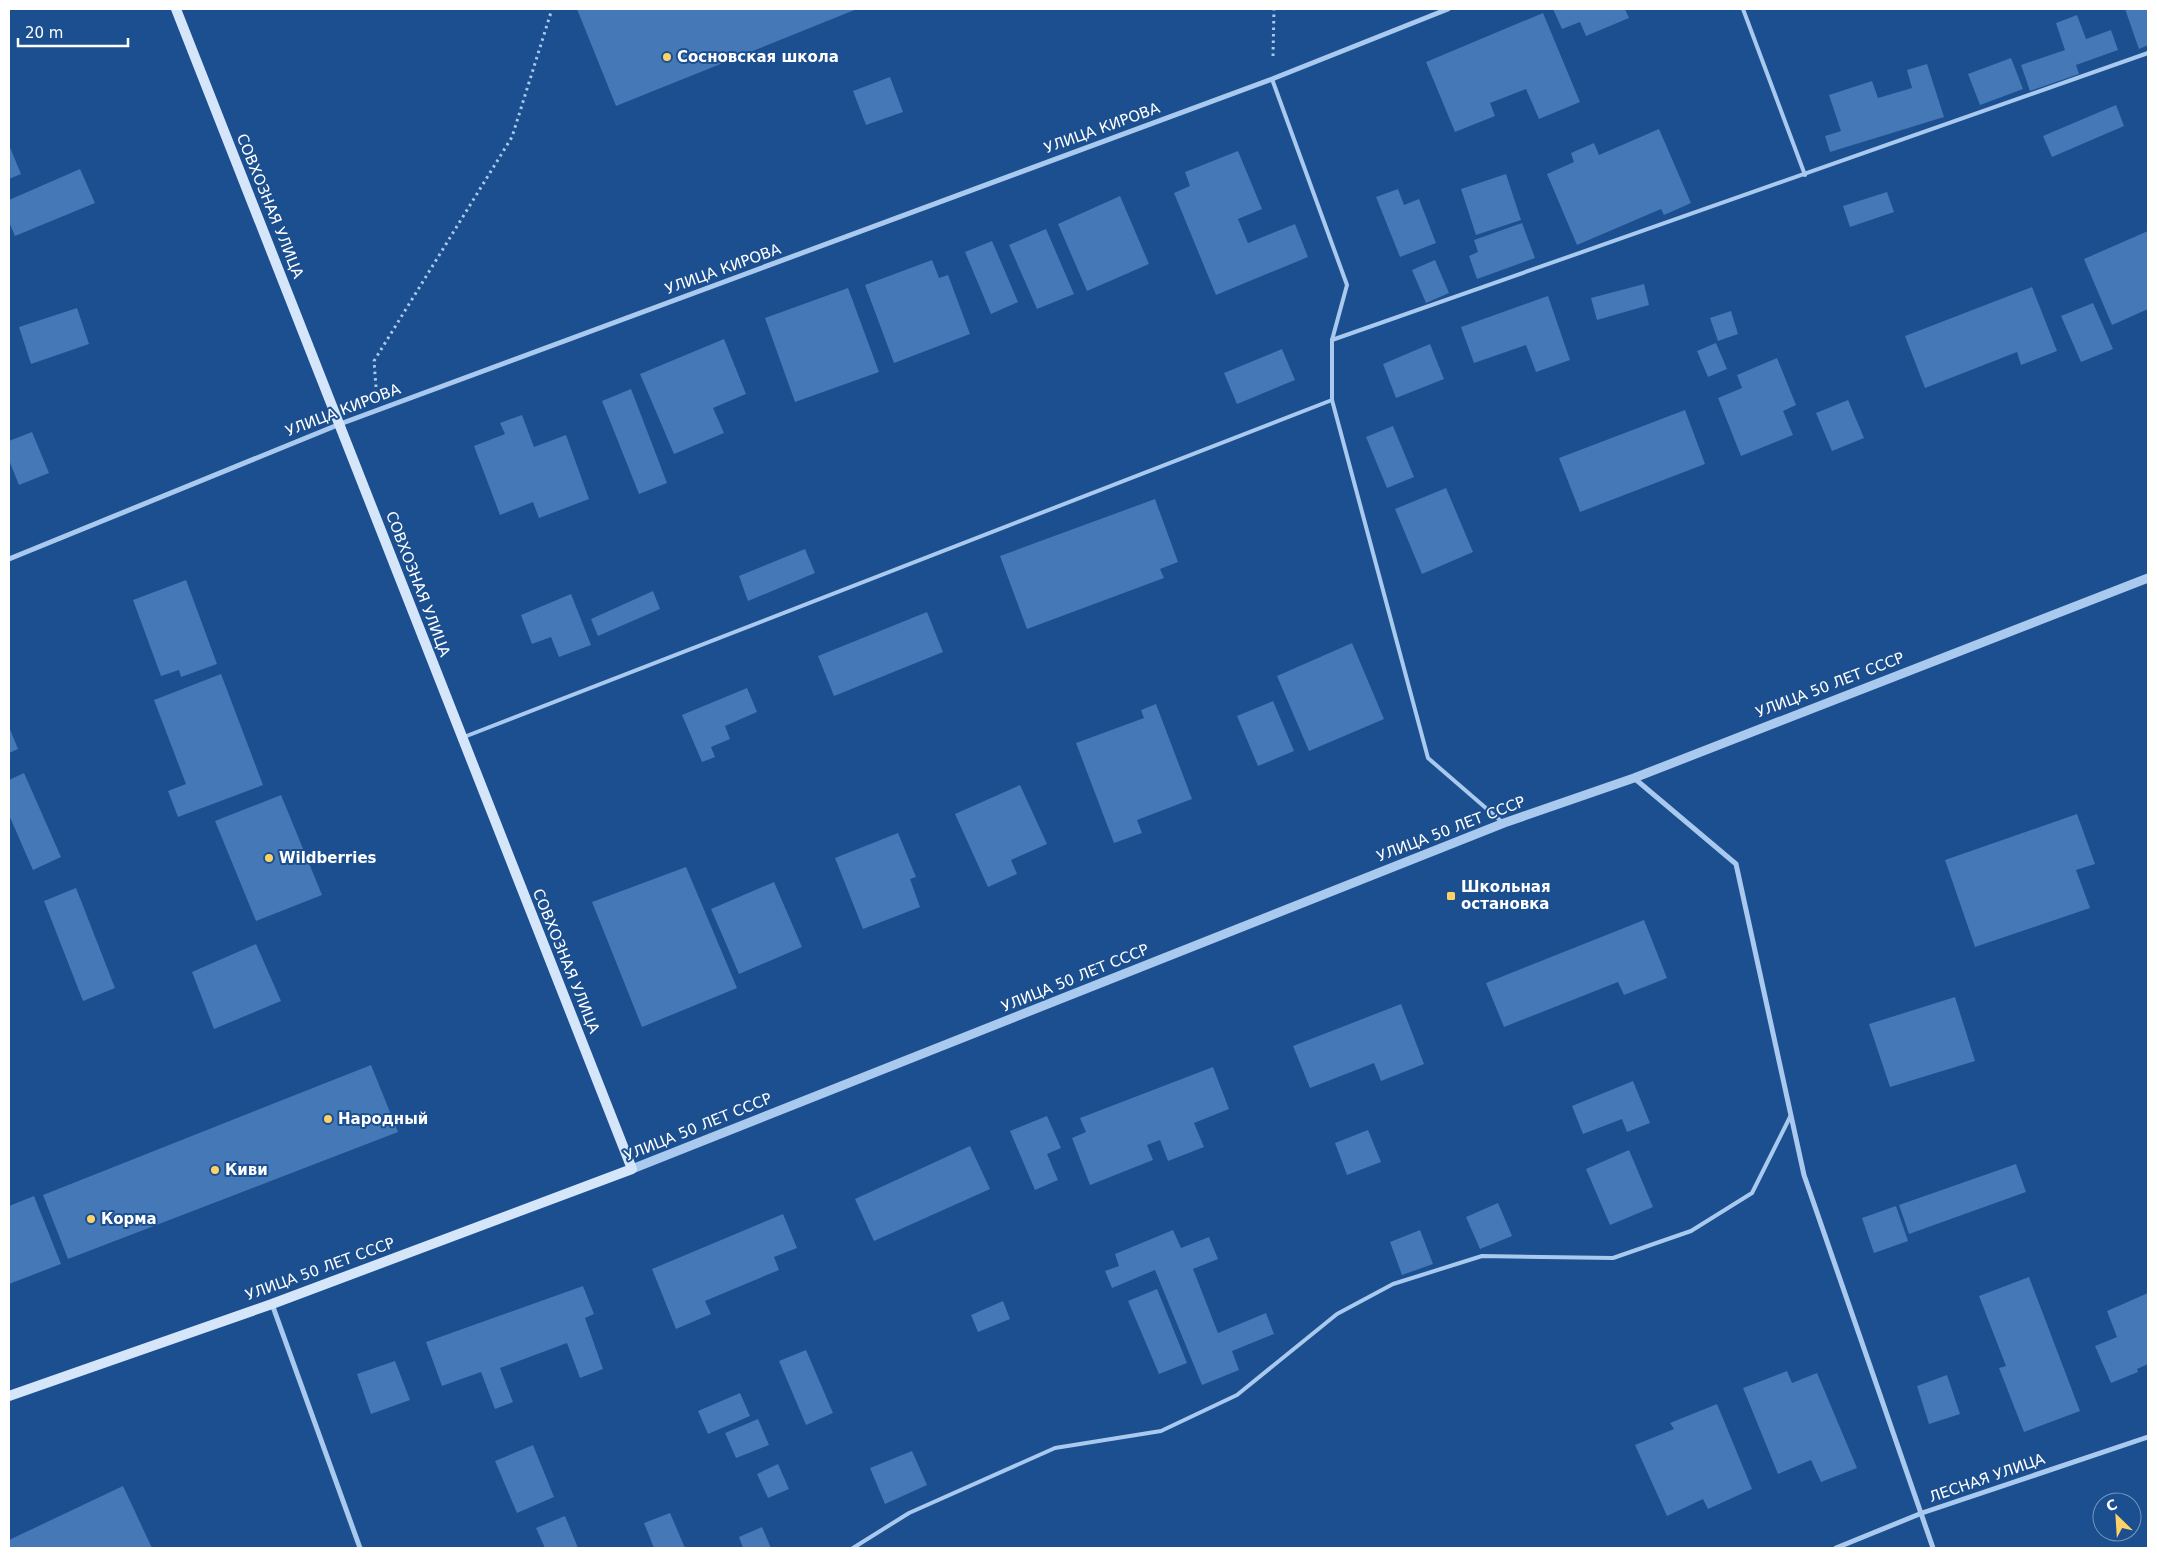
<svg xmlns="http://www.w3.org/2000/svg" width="2157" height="1557" font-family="'DejaVu Sans',sans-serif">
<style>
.building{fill:#4478b7}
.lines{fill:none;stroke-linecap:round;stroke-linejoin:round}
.path{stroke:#a9c9ee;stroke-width:3;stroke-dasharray:2.5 4;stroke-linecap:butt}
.service{stroke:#a9c9ee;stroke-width:4}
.minor{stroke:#a9c9ee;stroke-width:5}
.tertiary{stroke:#a9c9ee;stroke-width:9}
.secondary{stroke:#d6e6fa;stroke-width:10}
.poi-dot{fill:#ffd166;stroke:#1b4f8f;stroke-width:2}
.labels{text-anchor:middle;stroke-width:4;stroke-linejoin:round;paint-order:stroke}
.poi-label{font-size:15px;font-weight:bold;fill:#fff;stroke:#1b4f8f;text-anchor:start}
.street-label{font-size:15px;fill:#fff;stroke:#1b4f8f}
</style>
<rect width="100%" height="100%" fill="#1b4f8f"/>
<g class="building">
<path d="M577,9H857L616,106Z"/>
<path d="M1553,9H1625L1629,18L1586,36L1580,22L1562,29Z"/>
<path d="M2125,9H2148V45L2139,49Z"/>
<path d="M1543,13L1580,102L1539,119L1526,89L1490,103L1495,116L1455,132L1426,62Z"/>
<path d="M2077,15L2086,39L2111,30L2118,50L2076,65L2079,74L2030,91L2021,65L2065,50L2056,23Z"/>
<path d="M2011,58L2023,89L1980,105L1968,74Z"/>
<path d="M1927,64L1944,117L1830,152L1825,136L1841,131L1829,95L1872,81L1878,98L1912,88L1907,70Z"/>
<path d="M890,77L903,112L866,125L853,91Z"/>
<path d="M2116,105L2124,126L2052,157L2043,136Z"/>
<path d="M1659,129L1691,203L1664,215L1661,209L1577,245L1547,174L1574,162L1571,153L1594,143L1599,155Z"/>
<path d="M9,145L21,174L9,179Z"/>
<path d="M1238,151L1262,209L1238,219L1248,243L1295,224L1308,257L1216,295L1174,193L1190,186L1185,172Z"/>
<path d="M80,169L95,203L15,236L9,222V200Z"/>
<path d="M1506,174L1521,220L1476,235L1461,189Z"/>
<path d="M1398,189L1404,205L1419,199L1436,243L1400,257L1376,197Z"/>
<path d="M1887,192L1894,212L1850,227L1843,206Z"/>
<path d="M1120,196L1149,264L1087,291L1058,224Z"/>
<path d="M1522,223L1535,258L1477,279L1469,256L1478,252L1474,240Z"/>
<path d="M1046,229L1074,294L1037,309L1009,245Z"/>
<path d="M2148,231V309L2112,325L2084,259Z"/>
<path d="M992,241L1018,302L991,314L965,252Z"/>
<path d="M932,260L939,278L948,275L970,334L894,363L865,285Z"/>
<path d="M1435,260L1449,293L1426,303L1412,270Z"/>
<path d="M1644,284L1649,305L1597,320L1591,298Z"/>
<path d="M2032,287L2057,351L2021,365L2017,352L1925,388L1905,336Z"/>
<path d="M848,288L879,372L795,402L765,318Z"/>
<path d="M1548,296L1570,360L1536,372L1526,345L1474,363L1461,327Z"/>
<path d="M2093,303L2113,349L2081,362L2061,316Z"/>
<path d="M77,308L89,344L31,364L19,327Z"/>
<path d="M1731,311L1738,334L1718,341L1710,318Z"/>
<path d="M724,339L746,394L713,408L724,433L674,454L640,374Z"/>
<path d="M1716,343L1727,369L1708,377L1697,351Z"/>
<path d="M1430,344L1444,379L1396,398L1383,364Z"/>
<path d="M1282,349L1295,380L1237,404L1224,373Z"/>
<path d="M1777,358L1796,405L1783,411L1793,435L1741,456L1718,398L1742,388L1737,375Z"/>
<path d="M631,389L667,483L639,494L602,401Z"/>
<path d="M1848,400L1864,438L1832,451L1816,413Z"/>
<path d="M1685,410L1705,464L1580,512L1559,458Z"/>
<path d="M522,415L534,447L566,435L589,499L539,518L533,502L500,515L474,446L505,434L500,423Z"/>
<path d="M1393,426L1414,477L1387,488L1366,437Z"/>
<path d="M32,432L49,473L19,485L9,460V441Z"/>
<path d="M1446,488L1473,552L1422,574L1395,509Z"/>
<path d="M1155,499L1178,562L1160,569L1164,578L1027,629L1000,556Z"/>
<path d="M805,549L815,573L748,601L739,576Z"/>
<path d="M186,580L217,664L181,677L179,670L161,676L133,600Z"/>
<path d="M653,591L660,609L598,636L591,619Z"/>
<path d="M571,594L591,645L559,657L551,637L532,644L521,615Z"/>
<path d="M927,612L943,652L834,696L818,656Z"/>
<path d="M1352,643L1384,719L1309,751L1277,676Z"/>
<path d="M221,674L263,785L178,817L168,791L186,784L154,700Z"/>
<path d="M747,688L757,712L725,726L730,739L711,747L715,757L702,762L682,715Z"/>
<path d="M1273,701L1294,751L1258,766L1237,716Z"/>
<path d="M1156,704L1192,799L1137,820L1142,833L1114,843L1076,743L1144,718L1141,710Z"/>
<path d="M9,727L18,749L9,753Z"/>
<path d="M24,773L61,857L33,870L9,815V780Z"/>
<path d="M1020,785L1047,844L1011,860L1017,874L988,887L955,814Z"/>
<path d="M281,795L322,895L256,921L215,821Z"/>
<path d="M2077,814L2095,864L2076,870L2090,908L1975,947L1945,860Z"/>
<path d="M898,833L916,877L910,879L920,907L863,929L835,858Z"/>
<path d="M686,867L737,988L642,1027L592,902Z"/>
<path d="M774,882L802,947L739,974L711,909Z"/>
<path d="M76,888L115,988L83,1001L44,901Z"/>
<path d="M1644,920L1667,978L1624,995L1618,982L1504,1027L1486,983Z"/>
<path d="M256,944L281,1001L214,1029L192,972Z"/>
<path d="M1955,997L1975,1061L1890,1087L1869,1024Z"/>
<path d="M1401,1004L1424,1064L1381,1081L1374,1063L1310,1088L1293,1046Z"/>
<path d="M371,1065L398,1132L68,1259L43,1195Z"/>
<path d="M1213,1067L1229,1109L1194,1123L1204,1147L1168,1161L1160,1140L1147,1145L1153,1160L1090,1185L1072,1138L1086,1132L1080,1118Z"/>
<path d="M1633,1081L1650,1123L1627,1132L1622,1119L1583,1134L1572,1106Z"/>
<path d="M1047,1116L1061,1148L1047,1154L1058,1180L1035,1190L1010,1131Z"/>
<path d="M1368,1130L1381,1162L1347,1175L1335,1143Z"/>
<path d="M970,1146L990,1189L874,1241L855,1199Z"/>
<path d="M1629,1150L1653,1207L1610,1225L1586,1169Z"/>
<path d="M2016,1164L2026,1192L1909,1234L1899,1205Z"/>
<path d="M34,1196L61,1264L9,1284V1206Z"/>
<path d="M1498,1203L1512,1236L1480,1249L1466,1217Z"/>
<path d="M1896,1206L1908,1241L1874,1253L1862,1218Z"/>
<path d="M783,1214L797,1248L774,1257L779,1270L705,1301L711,1314L676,1329L652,1269Z"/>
<path d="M1173,1230L1181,1248L1209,1237L1218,1259L1193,1269L1218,1333L1266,1313L1274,1334L1232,1351L1239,1370L1202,1385L1155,1270L1112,1288L1105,1271L1119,1266L1115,1254Z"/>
<path d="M1420,1230L1433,1264L1402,1275L1390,1242Z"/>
<path d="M2029,1277L2080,1411L2024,1432L1999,1368L2006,1366L1979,1296Z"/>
<path d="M583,1286L594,1314L585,1318L603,1369L580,1378L567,1343L500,1368L513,1402L495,1409L481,1372L442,1386L426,1342Z"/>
<path d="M1157,1289L1187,1363L1159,1374L1128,1301Z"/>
<path d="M2148,1293V1364L2137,1369L2138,1372L2111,1383L2095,1346L2117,1337L2107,1311Z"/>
<path d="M1003,1301L1010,1319L978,1332L971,1315Z"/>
<path d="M806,1350L833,1413L806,1425L779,1361Z"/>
<path d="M395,1361L410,1400L371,1414L357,1374Z"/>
<path d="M1787,1371L1792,1383L1817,1373L1857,1468L1821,1482L1811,1460L1778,1474L1743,1388Z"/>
<path d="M1947,1375L1960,1414L1929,1424L1917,1386Z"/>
<path d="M740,1393L750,1416L708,1434L698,1411Z"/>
<path d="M1717,1404L1752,1489L1708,1509L1703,1499L1667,1516L1635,1445L1674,1429L1670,1423Z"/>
<path d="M758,1419L769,1445L736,1458L725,1433Z"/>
<path d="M533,1445L554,1497L517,1513L495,1461Z"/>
<path d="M912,1451L927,1485L885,1504L870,1468Z"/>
<path d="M778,1464L789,1489L768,1498L757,1474Z"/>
<path d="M123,1486L152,1548H9V1540Z"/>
<path d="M670,1513L685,1548H654L644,1523Z"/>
<path d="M565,1516L578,1548H545L536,1528Z"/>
<path d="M762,1527L771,1548H743L739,1537Z"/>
</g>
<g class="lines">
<g class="path">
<path d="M1273,56L1274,9"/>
<path d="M376,387L374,361L512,137L552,9"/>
</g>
<g class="service">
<path d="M1743,9L1805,175"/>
<path d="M1272,79L1347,285L1332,340V400L1428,758L1502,822"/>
<path d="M1332,340L2148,53"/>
<path d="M464,737L1332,400"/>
<path d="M853,1548L909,1513L1055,1448L1161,1431L1237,1395L1337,1314L1393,1284L1482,1256L1613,1258L1691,1231L1752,1193L1791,1115"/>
</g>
<g class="minor">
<path d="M9,559L340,424L1272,79L1448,9"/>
<path d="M1634,778L1736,864L1804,1175L1933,1548"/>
<path d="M272,1304L360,1548"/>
<path d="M1836,1548L1922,1513L2148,1437"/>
</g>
<path class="tertiary" d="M632,1169L1504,823L1634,778L2148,578"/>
<path class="secondary" d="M9,1396L272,1304L632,1169L176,9"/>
</g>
<g class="poi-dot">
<circle cx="667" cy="57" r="5"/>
<circle cx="269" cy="858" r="5"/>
<rect x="1446" y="891" width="10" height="10" rx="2.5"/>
<circle cx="328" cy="1119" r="5"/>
<circle cx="215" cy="1170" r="5"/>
<circle cx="91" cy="1219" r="5"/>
</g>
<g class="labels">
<g class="poi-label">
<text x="677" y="62">Сосновская школа</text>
<text x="279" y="863">Wildberries</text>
<text x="1461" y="892">Школьная<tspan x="1461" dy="17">остановка</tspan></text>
<text x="338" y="1124">Народный</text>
<text x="225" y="1175">Киви</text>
<text x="101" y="1224">Корма</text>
</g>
<g class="street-label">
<text transform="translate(1102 128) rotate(-20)" y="5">УЛИЦА КИРОВА</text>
<text transform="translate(270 206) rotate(68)" y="5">СОВХОЗНАЯ УЛИЦА</text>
<text transform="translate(723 269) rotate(-20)" y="5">УЛИЦА КИРОВА</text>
<text transform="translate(343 410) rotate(-21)" y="5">УЛИЦА КИРОВА</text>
<text transform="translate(418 584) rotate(69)" y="5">СОВХОЗНАЯ УЛИЦА</text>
<text transform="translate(1830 685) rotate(-21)" y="5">УЛИЦА 50 ЛЕТ СССР</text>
<text transform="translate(1451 829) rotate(-21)" y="5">УЛИЦА 50 ЛЕТ СССР</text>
<text transform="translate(566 961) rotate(68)" y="5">СОВХОЗНАЯ УЛИЦА</text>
<text transform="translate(1075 978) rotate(-22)" y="5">УЛИЦА 50 ЛЕТ СССР</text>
<text transform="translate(698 1127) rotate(-22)" y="5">УЛИЦА 50 ЛЕТ СССР</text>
<text transform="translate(320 1269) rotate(-20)" y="5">УЛИЦА 50 ЛЕТ СССР</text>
<text transform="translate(1987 1478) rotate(-19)" y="5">ЛЕСНАЯ УЛИЦА</text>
</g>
</g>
<rect width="2157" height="1557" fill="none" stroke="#ffffff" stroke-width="20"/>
<g transform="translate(2117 1517) rotate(335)"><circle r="24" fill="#1b4f8f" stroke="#7695bc"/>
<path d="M0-4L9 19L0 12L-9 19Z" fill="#ffd166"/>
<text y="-8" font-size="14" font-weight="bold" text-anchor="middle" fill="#ffffff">С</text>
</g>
<path d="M18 38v8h110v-8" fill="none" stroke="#ffffff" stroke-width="2.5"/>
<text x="25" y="38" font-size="15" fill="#ffffff" stroke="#1b4f8f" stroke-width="4" paint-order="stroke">20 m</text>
</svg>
